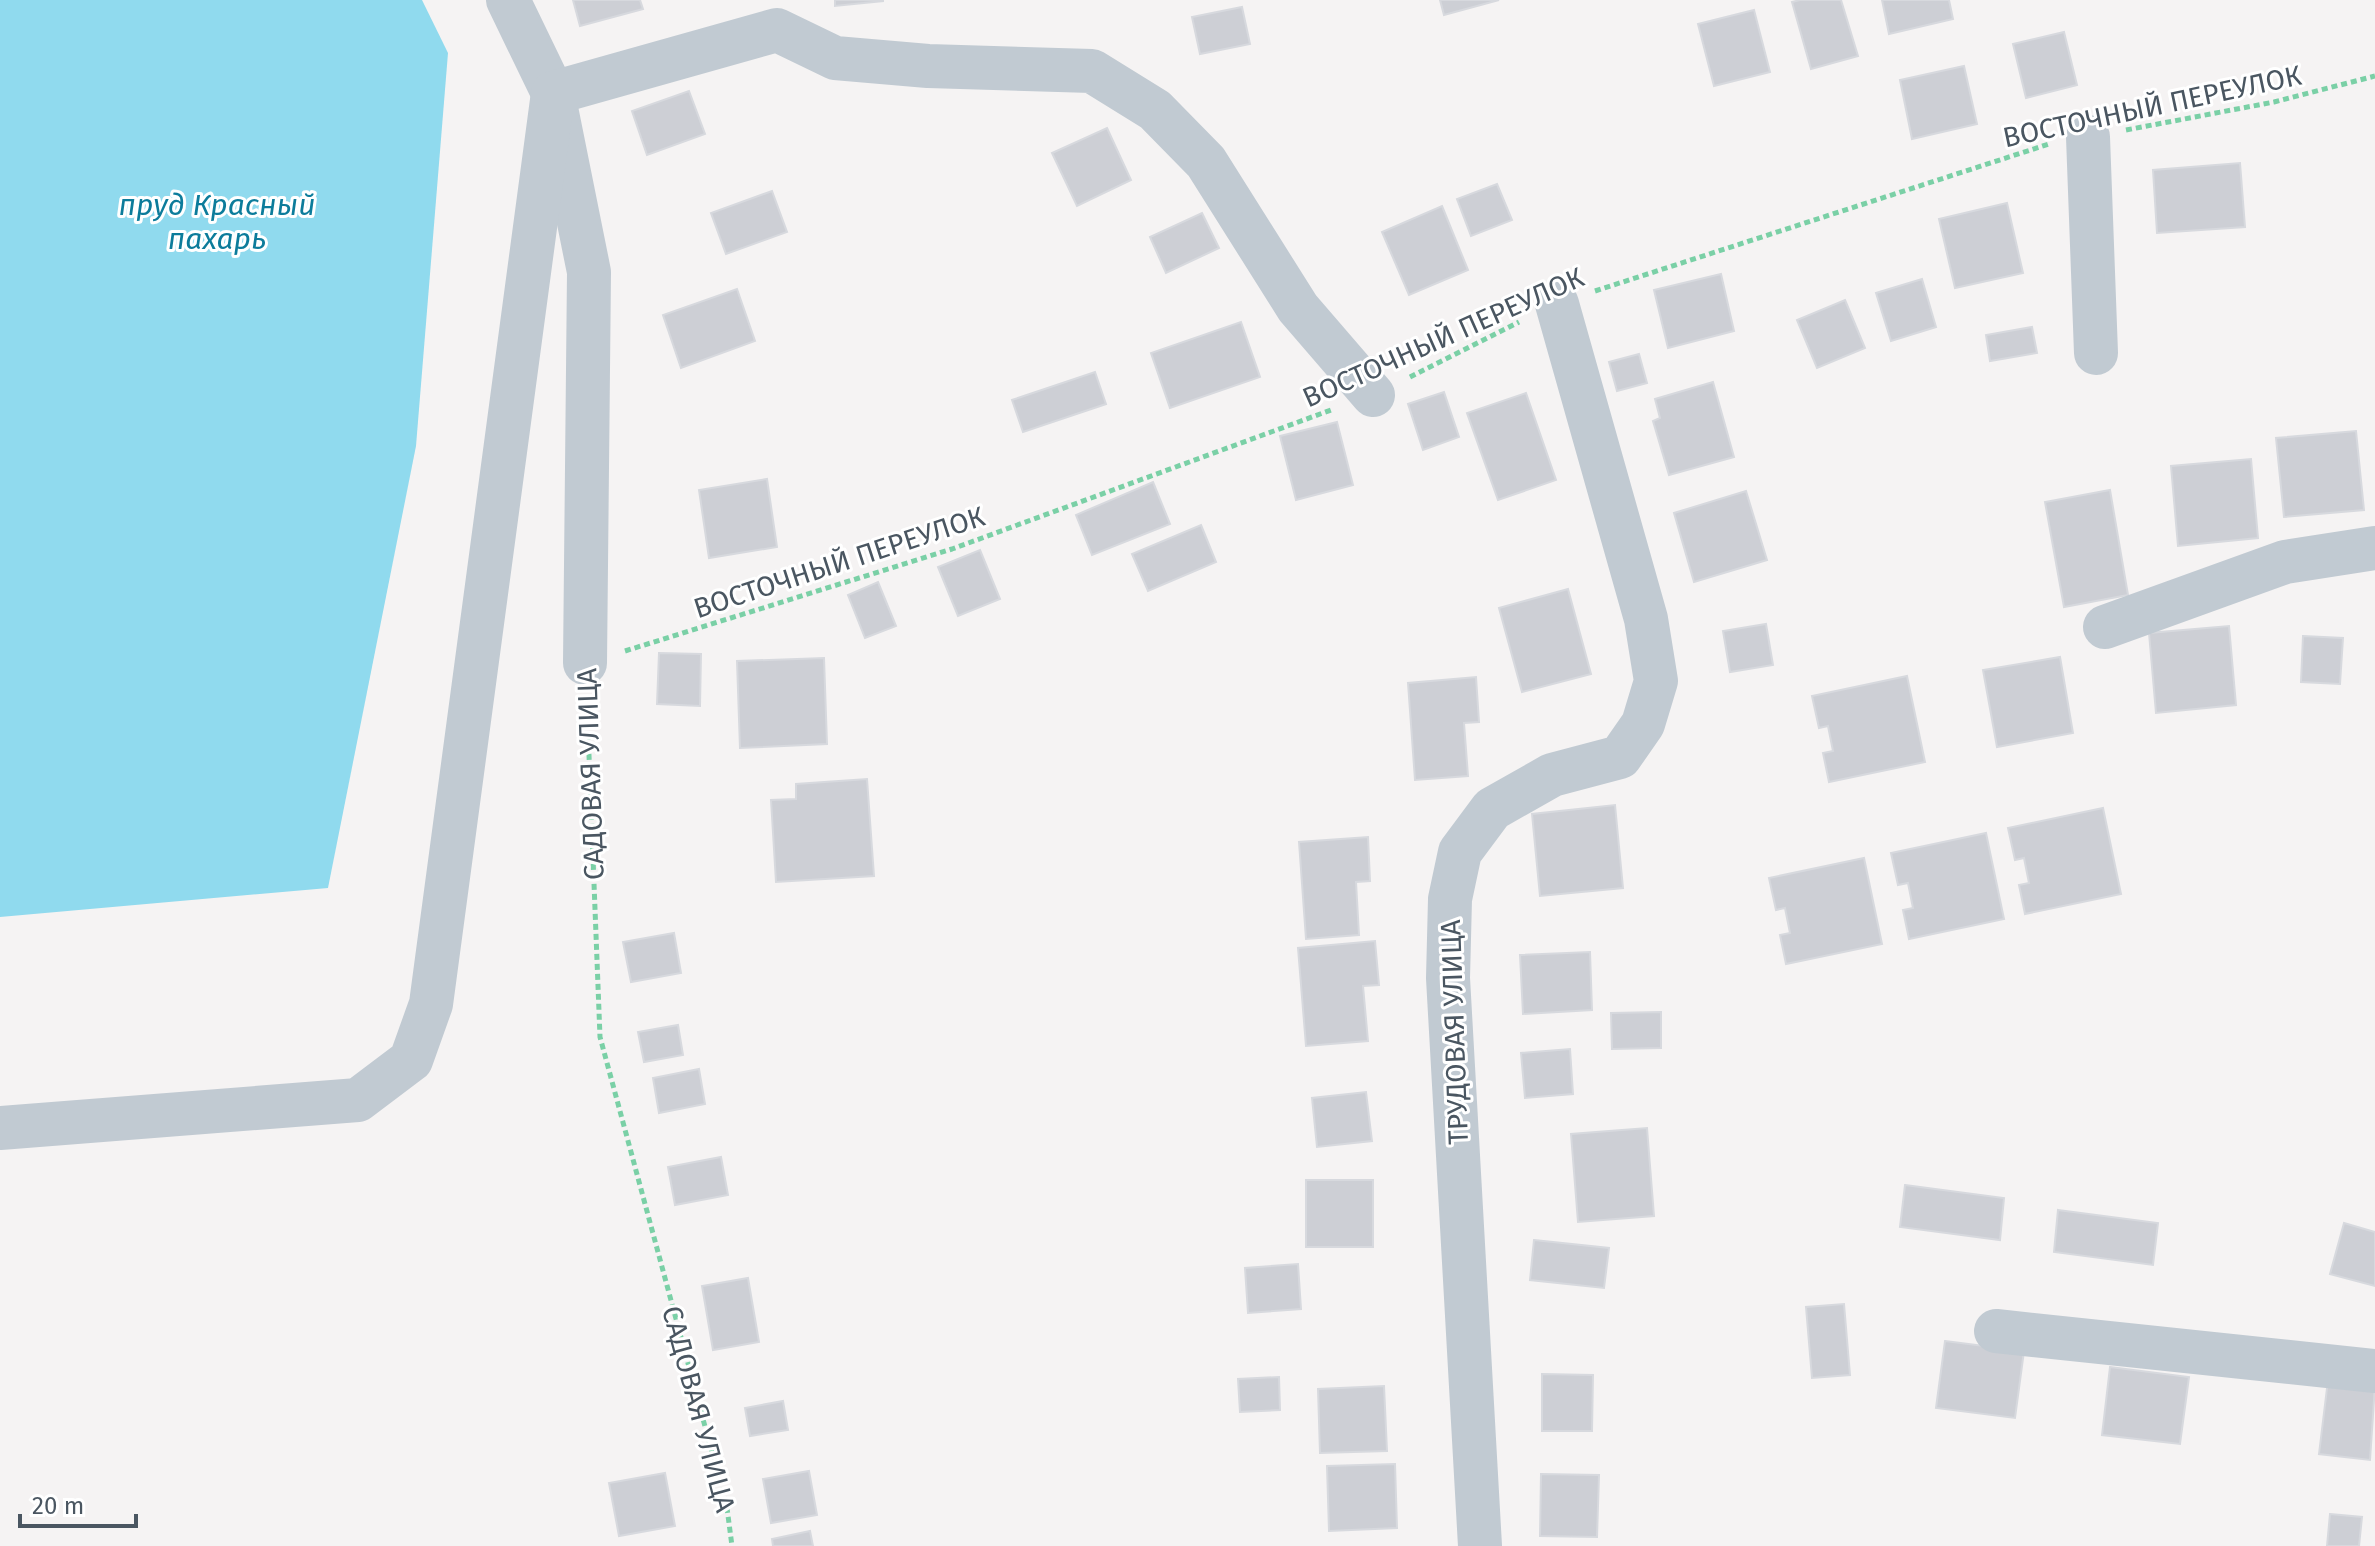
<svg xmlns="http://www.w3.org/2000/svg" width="2375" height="1546" font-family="'Fira Sans',sans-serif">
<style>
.water{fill:#90daee}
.building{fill:#cdcfd5;stroke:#d7d9de;stroke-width:2}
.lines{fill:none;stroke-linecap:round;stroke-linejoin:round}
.path{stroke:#7ad0a6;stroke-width:5;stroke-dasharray:6 4;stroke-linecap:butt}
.minor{stroke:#c1cad2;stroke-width:44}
.labels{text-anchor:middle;stroke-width:6;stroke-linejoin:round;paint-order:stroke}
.street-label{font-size:28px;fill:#4a5661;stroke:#fff}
.water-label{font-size:30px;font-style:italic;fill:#0c7c9b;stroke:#fff}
</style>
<rect width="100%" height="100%" fill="#f5f3f3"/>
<path class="water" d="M0,0H422L448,53L416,446L328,888L0,917Z"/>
<g class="building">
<path d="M573,0H640L643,9L580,26Z"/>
<path d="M835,0H883V1L835,6Z"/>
<path d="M1440,0H1499L1444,15Z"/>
<path d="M1800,0H1841L1858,56L1811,69L1792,2Z"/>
<path d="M1882,0H1949L1953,19L1889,34Z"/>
<path d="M1242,7L1250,44L1200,54L1192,17Z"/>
<path d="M1754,10L1770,72L1714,86L1698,24Z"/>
<path d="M2064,32L2077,85L2026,98L2013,44Z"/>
<path d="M1964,66L1977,124L1912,139L1900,80Z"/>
<path d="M689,91L705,134L647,155L632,111Z"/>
<path d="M1107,128L1131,180L1077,206L1052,153Z"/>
<path d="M2240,163L2245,227L2157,233L2153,170Z"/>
<path d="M1497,184L1512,220L1471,236L1457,199Z"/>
<path d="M772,191L787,232L726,254L711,213Z"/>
<path d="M2007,203L2023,273L1955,288L1939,219Z"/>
<path d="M1442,206L1468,270L1409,295L1382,232Z"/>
<path d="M1202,213L1219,248L1166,273L1150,237Z"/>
<path d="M1721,274L1734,331L1668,348L1654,290Z"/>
<path d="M1922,279L1936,327L1891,341L1876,293Z"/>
<path d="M737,289L755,341L681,368L663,315Z"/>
<path d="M1845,300L1865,348L1817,368L1797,320Z"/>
<path d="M1241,322L1260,377L1170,408L1151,353Z"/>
<path d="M2032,327L2037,353L1990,361L1986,335Z"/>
<path d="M1639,354L1647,383L1617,391L1609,362Z"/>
<path d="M1095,372L1106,404L1023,432L1012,400Z"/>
<path d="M1713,382L1734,457L1669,475L1653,421L1660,418L1655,399Z"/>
<path d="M1444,392L1459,437L1423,450L1408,404Z"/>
<path d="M1526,393L1556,480L1498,500L1467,413Z"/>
<path d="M1337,422L1353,485L1296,500L1280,436Z"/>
<path d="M2356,431L2364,510L2284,517L2276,438Z"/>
<path d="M2251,459L2258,538L2178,546L2171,466Z"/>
<path d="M767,479L777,547L709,558L699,490Z"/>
<path d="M1153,482L1170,524L1092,555L1076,515Z"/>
<path d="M2110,490L2128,595L2064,607L2045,502Z"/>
<path d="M1746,491L1767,560L1694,582L1674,513Z"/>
<path d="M1201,525L1216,562L1148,591L1132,554Z"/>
<path d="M980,550L1000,599L958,616L938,567Z"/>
<path d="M878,582L896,626L865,638L848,595Z"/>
<path d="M1568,589L1591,674L1522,692L1499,608Z"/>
<path d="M1766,624L1773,665L1730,672L1723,631Z"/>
<path d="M2229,626L2236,705L2156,713L2149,633Z"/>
<path d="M2303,636L2343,638L2340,684L2301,682Z"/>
<path d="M659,653L701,654L700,706L657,704Z"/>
<path d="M2060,657L2073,733L1997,747L1983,670Z"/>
<path d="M824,658L827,744L740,748L737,661Z"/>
<path d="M1907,676L1925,762L1829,782L1823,753L1833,751L1828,726L1819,728L1812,696Z"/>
<path d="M1476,677L1479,722L1464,723L1468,776L1415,780L1408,683Z"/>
<path d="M867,779L874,876L776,882L771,800L796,799V784Z"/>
<path d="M1615,805L1623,888L1540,896L1532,814Z"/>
<path d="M2103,808L2121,894L2025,914L2019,885L2029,883L2024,858L2015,860L2008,828Z"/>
<path d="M1986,833L2004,919L1909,939L1903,910L1913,908L1908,883L1898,885L1891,853Z"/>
<path d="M1368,837L1370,881L1356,882L1359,935L1306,939L1299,842Z"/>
<path d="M1864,858L1882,944L1786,964L1780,935L1790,933L1785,908L1776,910L1769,878Z"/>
<path d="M674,933L681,973L631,982L623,942Z"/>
<path d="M1375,941L1379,985L1363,986L1368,1041L1306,1046L1298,948Z"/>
<path d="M1590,952L1592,1010L1523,1014L1520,955Z"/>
<path d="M1661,1012V1048L1612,1049L1611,1013Z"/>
<path d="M678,1025L683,1055L644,1062L638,1032Z"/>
<path d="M1570,1049L1573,1094L1525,1098L1521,1053Z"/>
<path d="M699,1069L705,1104L659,1113L653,1078Z"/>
<path d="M1366,1092L1372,1141L1317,1147L1312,1098Z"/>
<path d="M1647,1128L1654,1216L1578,1222L1571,1134Z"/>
<path d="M721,1157L728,1195L675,1205L668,1167Z"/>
<rect x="1306" y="1180" width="67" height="67"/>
<path d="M1905,1185L2004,1198L2000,1240L1900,1227Z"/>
<path d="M2058,1210L2158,1223L2153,1265L2054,1252Z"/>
<path d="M2344,1223L2375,1232V1286L2330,1274Z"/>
<path d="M1534,1240L1609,1248L1604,1288L1530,1280Z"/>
<path d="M1298,1264L1301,1309L1248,1313L1245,1268Z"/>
<path d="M748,1278L759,1342L713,1350L702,1286Z"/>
<path d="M1844,1304L1850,1375L1812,1378L1806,1307Z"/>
<path d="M1945,1341L2024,1351L2015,1418L1936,1408Z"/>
<path d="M2110,1367L2189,1377L2180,1444L2102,1435Z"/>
<path d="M1542,1374L1593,1375L1592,1431H1542Z"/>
<path d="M1279,1377L1280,1410L1240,1412L1238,1379Z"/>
<path d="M2328,1380L2375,1385L2370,1460L2319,1454Z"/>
<path d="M1384,1386L1387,1451L1320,1453L1318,1389Z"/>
<path d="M783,1401L788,1430L750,1436L745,1408Z"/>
<path d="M1395,1464L1397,1528L1329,1531L1327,1466Z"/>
<path d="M809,1471L817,1515L771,1523L763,1479Z"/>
<path d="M665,1473L675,1526L619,1536L609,1483Z"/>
<path d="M1541,1474L1599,1475L1597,1537L1540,1536Z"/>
<path d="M2330,1514L2362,1517L2359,1546H2327Z"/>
<path d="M810,1531L813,1546H773L772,1539Z"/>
</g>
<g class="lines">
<g class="path">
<path d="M2126,130L2274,102L2375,76"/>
<path d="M1595,291L2049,144"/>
<path d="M1410,377L1519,322"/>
<path d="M625,651L952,549L1331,410"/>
<path d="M587,704L600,1037L727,1508L732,1546"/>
</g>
<g class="minor">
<path d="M508,0L553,93L589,272L585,663"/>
<path d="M2088,137L2096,353"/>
<path d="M2105,627L2285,562L2375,548"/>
<path d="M0,1128L358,1100L411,1060L431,1004L553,93L777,30L835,58L928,66L1092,71L1155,110L1206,162L1298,308L1373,395"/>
<path d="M1996,1331L2375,1371"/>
<path d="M1480,1546L1448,978L1450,899L1460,852L1492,809L1552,775L1620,757L1643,724L1656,681L1646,619L1557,304"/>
</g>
</g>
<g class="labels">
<g class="street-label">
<text transform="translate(2152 106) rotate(-12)" y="10">ВОСТОЧНЫЙ ПЕРЕУЛОК</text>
<text transform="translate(1443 337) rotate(-24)" y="10">ВОСТОЧНЫЙ ПЕРЕУЛОК</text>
<text transform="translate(839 562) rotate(-18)" y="10">ВОСТОЧНЫЙ ПЕРЕУЛОК</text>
<text transform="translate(590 774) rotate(-92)" y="10">САДОВАЯ УЛИЦА</text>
<text transform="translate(1454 1032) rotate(-92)" y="10">ТРУДОВАЯ УЛИЦА</text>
<text transform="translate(699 1409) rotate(75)" y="10">САДОВАЯ УЛИЦА</text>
</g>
<g class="water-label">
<text x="217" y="215">пруд Красный<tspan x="217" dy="34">пахарь</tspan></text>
</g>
</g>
<path d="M20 1514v12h116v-12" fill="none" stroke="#4a5661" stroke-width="4"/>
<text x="32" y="1514" font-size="24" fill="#4a5661" stroke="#ffffff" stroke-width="6" paint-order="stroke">20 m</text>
</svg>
